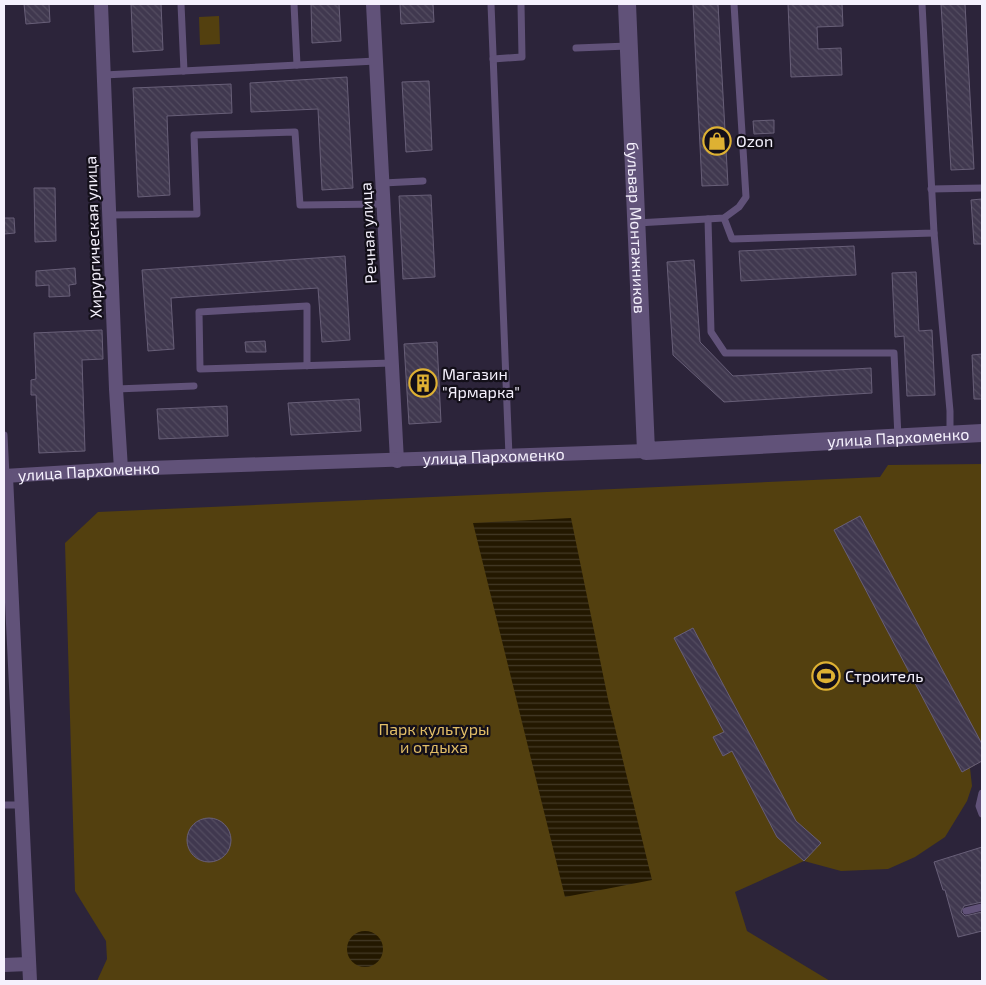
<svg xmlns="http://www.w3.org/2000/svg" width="986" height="985" font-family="'Exo 2',sans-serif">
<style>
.park{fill:#53400f}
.water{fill:url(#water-rules)}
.building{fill:url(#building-back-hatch);stroke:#685f78}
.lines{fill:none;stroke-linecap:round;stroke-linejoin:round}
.service{stroke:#615279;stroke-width:7}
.minor{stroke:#615279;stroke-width:14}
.tertiary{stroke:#615279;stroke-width:18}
.labels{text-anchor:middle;stroke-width:4.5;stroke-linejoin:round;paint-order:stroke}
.poi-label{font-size:16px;fill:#f5f1fd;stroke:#130f19;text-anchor:start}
.street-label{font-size:16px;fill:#f5f1fd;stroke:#130f19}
.park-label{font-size:16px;fill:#e2be67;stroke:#130f19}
</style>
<defs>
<pattern id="water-rules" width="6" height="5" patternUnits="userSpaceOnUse" patternTransform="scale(1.25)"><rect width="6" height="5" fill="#231800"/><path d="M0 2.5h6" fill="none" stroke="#443a26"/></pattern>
<pattern id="building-back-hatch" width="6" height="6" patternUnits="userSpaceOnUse" patternTransform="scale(1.25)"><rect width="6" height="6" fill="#40384f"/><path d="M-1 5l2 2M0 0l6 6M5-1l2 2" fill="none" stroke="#534c60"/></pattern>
</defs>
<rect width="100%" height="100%" fill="#2c243a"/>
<g class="park">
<path d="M219,16L220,44L200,45L199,17Z"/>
<path d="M982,464V761L970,768L972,786L967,801L945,837L915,857L888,869L841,871L804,861L735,892L747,931L830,981H97L107,959L106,941L75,891L65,543L98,512L880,477L888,465Z"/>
</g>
<g class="water">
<path d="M571,518L608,699L652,880L565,897L473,523Z"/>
<circle cx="365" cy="949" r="18"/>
</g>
<g class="building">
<path d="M24,4H49L50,22L26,24Z"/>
<path d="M131,4H161L163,50L133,52Z"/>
<path d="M311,4H339L341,41L312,43Z"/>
<path d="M400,4H433L434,22L401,24Z"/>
<path d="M693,4H718L728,185L702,186Z"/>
<path d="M788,4H842L843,26L817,27L818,49L841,48L842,75L791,77Z"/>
<path d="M941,4H965L974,169L951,170Z"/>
<path d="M347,77L353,188L322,190L318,109L251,112L250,83Z"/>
<path d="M429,81L432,150L406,152L402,82Z"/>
<path d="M231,84L232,113L167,116L170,195L138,197L133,88Z"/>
<path d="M774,120V133L754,134L753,121Z"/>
<path d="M34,188H55L56,241L35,242Z"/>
<path d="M431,195L435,277L403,279L399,196Z"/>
<path d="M982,199V244H974L971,200Z"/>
<path d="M4,218H14L15,233L4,234Z"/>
<path d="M854,246L856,275L741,281L739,251Z"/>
<path d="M345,256L350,340L322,342L318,288L171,298L174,349L148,351L142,270Z"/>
<path d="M694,260L700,342L733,376L871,368L872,393L724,402L673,355L667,262Z"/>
<path d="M75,268L76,284L69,285L70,296L49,297V285L36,286V271Z"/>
<path d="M916,272L919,331L932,330L935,395L907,396L904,336L895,337L892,273Z"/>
<path d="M102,330L103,359L82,360L85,451L39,453L36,395H31V380L36,379L34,333Z"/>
<path d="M265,341L266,352H246L245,342Z"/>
<path d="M437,342L441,422L409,424L404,344Z"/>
<path d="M982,354V399H974L972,355Z"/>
<path d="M359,399L361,431L291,435L288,403Z"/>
<path d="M227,406L228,436L159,439L157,409Z"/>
<path d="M860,516L982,744V761L962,772L834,530Z"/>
<path d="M693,628L796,821L821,843L804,861L777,837L732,751L723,756L713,737L724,732L674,638Z"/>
<circle cx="209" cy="840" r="22"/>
<path d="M982,847V902L964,906L961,912L965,916L982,912V931L958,937L945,890H943L934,862Z"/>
</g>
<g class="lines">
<g class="service">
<path d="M181,4L184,71"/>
<path d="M294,4L297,65"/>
<path d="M491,4L509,456"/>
<path d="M576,48L628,46"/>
<path d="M493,59L522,57L521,4"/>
<path d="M104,75L376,61"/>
<path d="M383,183L423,181"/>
<path d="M931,189L982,188"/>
<path d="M109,215L197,214L194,135L295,132L300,205L384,204"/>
<path d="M724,218L732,239L934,233L922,4"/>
<path d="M708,219L711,332L725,353H894L898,437"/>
<path d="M637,223L724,218L739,207L746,197L734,4"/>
<path d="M934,233L950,411V434"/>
<path d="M307,366V306L199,312L200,369L392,363"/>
<path d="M116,389L194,386"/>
<path d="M4,435L6,476"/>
<path d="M982,793L979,806L982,814"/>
<path d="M4,805H22"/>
<path d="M966,911L982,907"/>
</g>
<g class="minor">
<path d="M101,4L116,389L121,469"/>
<path d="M373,4L397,461"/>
<path id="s1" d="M4,476L121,469L646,451"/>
<path d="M6,476L30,981"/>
<path d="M4,965L29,964"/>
</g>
<path class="tertiary" id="s2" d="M627,4L646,451L982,433"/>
</g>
<defs>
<g id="shop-ring" transform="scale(1.4375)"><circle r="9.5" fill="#130f19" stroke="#deb133" stroke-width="1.5"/><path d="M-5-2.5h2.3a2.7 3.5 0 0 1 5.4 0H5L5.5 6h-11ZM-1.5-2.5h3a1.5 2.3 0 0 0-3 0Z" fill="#deb133"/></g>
<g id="building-ring" transform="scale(1.4375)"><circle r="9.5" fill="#130f19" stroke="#deb133" stroke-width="1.5"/><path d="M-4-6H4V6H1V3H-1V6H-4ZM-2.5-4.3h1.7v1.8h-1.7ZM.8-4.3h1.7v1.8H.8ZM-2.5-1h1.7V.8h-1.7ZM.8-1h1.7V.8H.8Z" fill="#deb133"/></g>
<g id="stadium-ring" transform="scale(1.4375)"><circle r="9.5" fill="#130f19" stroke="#deb133" stroke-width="1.5"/><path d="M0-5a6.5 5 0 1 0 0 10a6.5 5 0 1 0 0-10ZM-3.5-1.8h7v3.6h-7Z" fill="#deb133"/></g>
</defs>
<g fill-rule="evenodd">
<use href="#shop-ring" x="717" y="141"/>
<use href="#building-ring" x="423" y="383"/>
<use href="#stadium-ring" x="826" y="676"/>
</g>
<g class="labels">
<g class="poi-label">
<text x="736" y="147">Ozon</text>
<text x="442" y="380">Магазин<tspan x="442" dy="18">"Ярмарка"</tspan></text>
<text x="845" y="682">Строитель</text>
</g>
<g class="street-label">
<text dy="6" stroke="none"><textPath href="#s2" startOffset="224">бульвар Монтажников</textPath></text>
<text transform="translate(368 233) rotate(-93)" y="6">Речная улица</text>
<text transform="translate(93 237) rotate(-92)" y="6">Хирургическая улица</text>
<text dy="6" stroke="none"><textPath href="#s2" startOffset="700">улица Пархоменко</textPath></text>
<text dy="6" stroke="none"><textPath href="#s1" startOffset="490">улица Пархоменко</textPath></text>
<text dy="6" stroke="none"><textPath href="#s1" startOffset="85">улица Пархоменко</textPath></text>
</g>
<g class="park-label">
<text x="434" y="735">Парк культуры<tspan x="434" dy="18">и отдыха</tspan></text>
</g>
</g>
<rect width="986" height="985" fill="none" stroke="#f5f1fd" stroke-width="10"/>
</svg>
